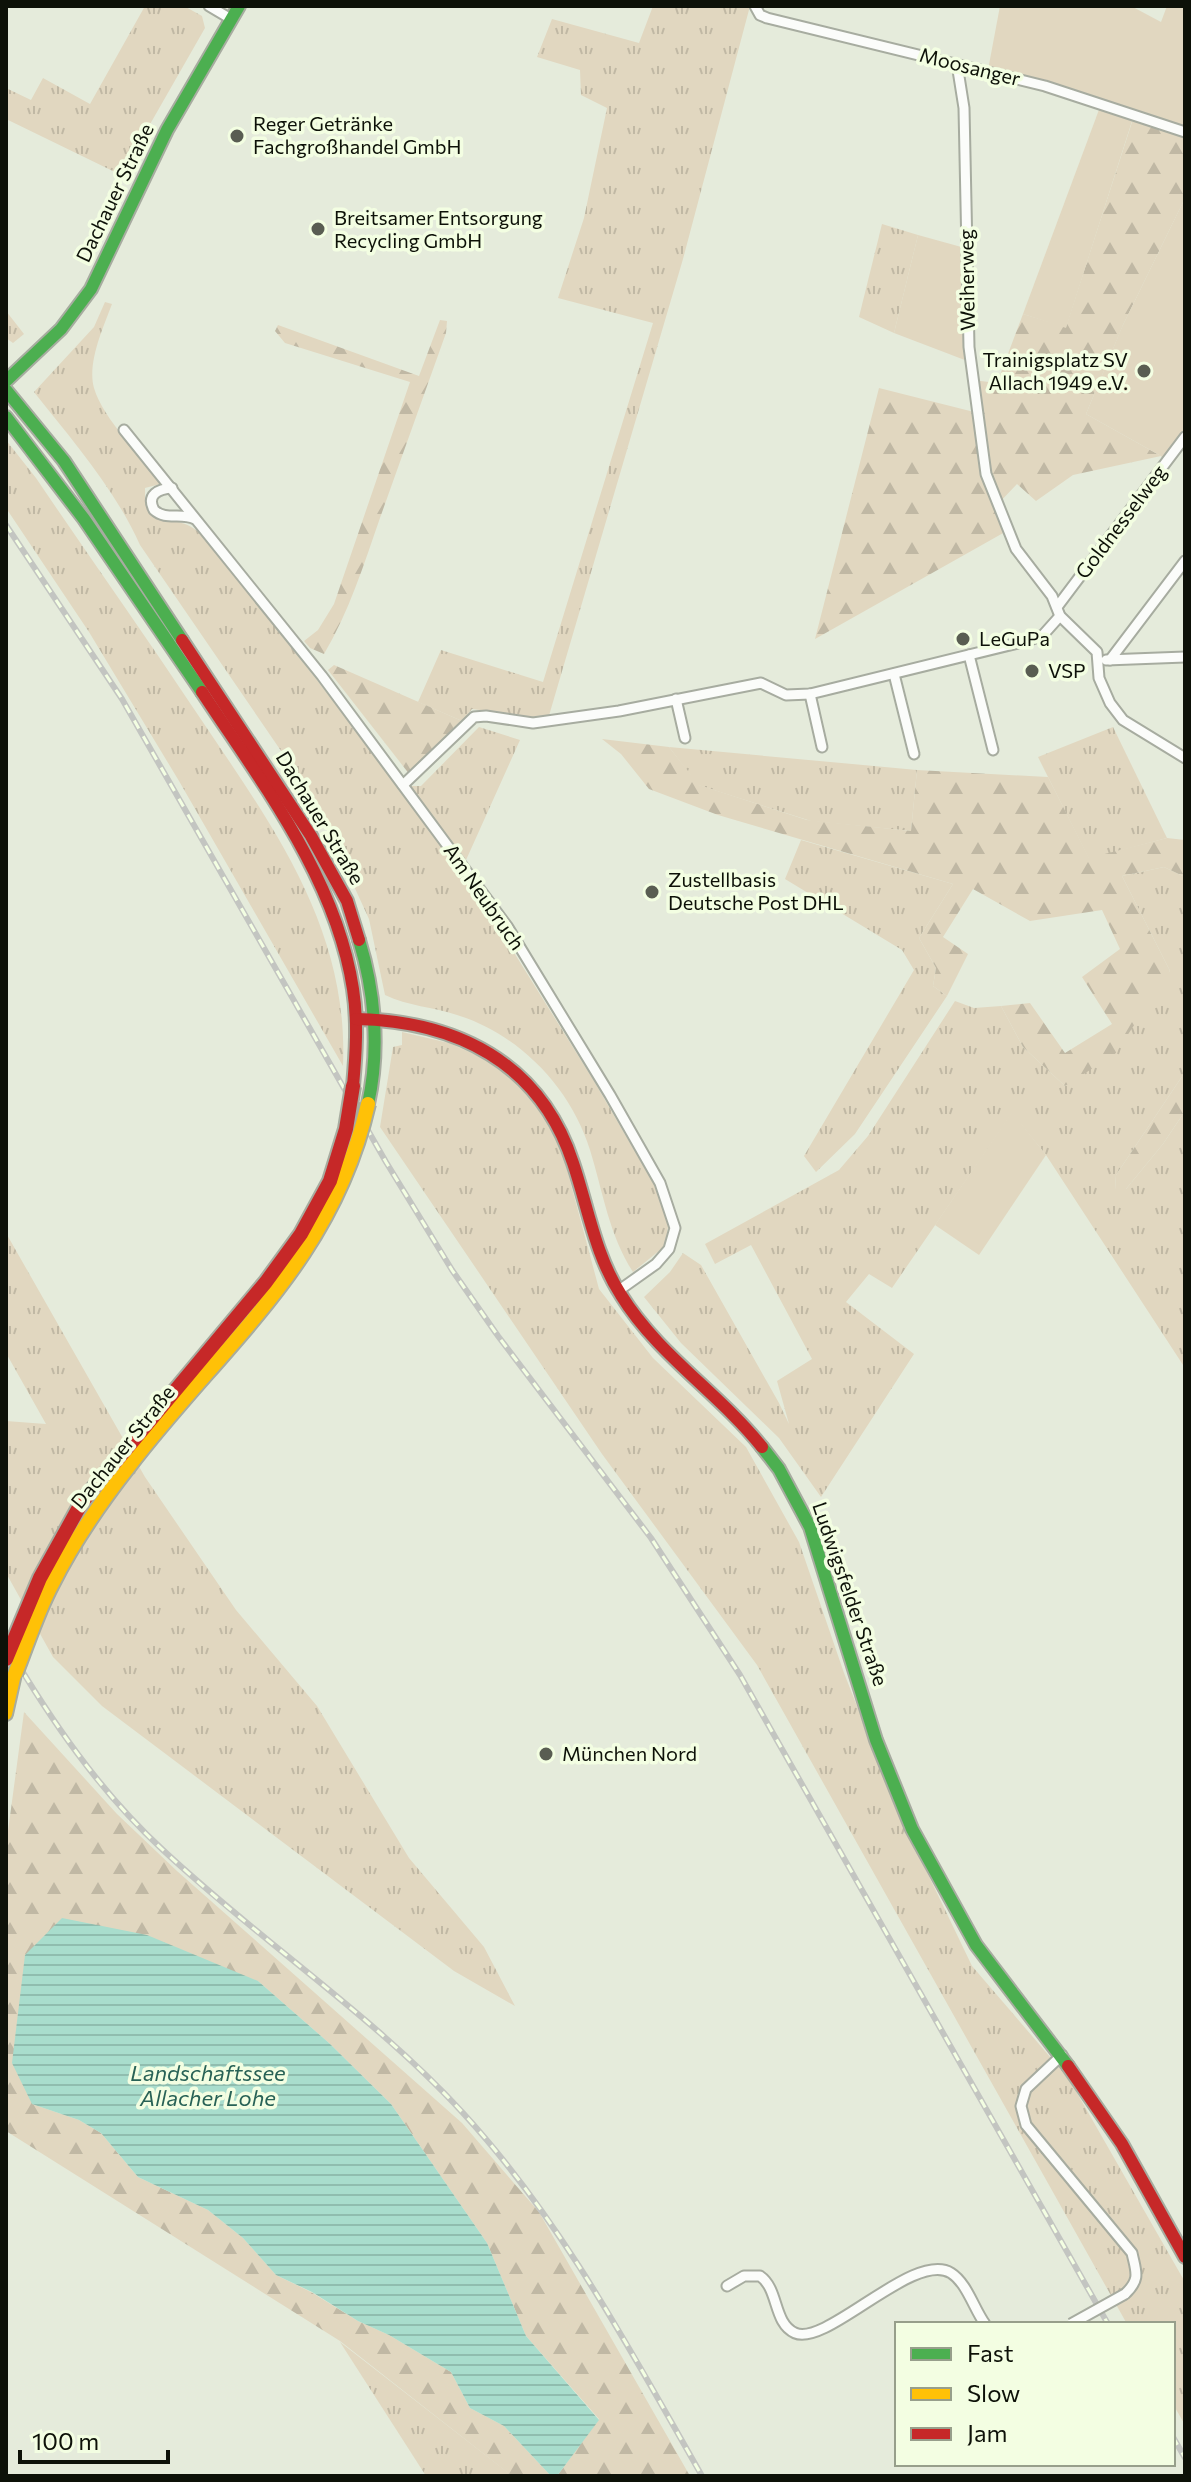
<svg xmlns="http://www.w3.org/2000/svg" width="1191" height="2482" font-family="Commissioner,sans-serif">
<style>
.grass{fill:url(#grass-tufts)}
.forest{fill:url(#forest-firs)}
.garden{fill:#e1d7c0}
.water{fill:url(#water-rules)}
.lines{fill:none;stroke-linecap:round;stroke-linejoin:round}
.street-casing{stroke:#a7aca0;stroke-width:13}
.fast-casing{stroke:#a7aca0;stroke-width:16}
.slow-casing{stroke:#a7aca0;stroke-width:16}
.jam-casing{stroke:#a7aca0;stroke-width:16}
.street{stroke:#fbfcfa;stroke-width:9}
.fast{stroke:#4caf50;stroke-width:12}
.slow{stroke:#ffc107;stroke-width:12}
.jam{stroke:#c62828;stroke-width:12}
.rail-casing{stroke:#c3c5c1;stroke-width:6}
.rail{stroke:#f3fee2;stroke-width:3;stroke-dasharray:9;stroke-linecap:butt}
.street-bridge-casing{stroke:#a7aca0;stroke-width:13;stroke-linecap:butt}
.slow-bridge-casing{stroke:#a7aca0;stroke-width:18;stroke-linecap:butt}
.jam-bridge-casing{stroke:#a7aca0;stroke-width:18;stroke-linecap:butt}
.street-bridge{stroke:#fbfcfa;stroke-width:9}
.slow-bridge{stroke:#ffc107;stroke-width:14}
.jam-bridge{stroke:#c62828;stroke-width:14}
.poi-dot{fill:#595d52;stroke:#f3fee2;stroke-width:3}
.labels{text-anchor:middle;stroke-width:7;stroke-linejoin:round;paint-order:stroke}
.street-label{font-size:20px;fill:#0d1108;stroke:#f3fee2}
.poi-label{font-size:20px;fill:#0d1108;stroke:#f3fee2;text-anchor:start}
.water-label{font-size:22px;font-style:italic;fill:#286256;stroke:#f3fee2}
</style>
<defs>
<pattern id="grass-tufts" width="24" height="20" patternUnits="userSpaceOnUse" patternTransform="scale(2)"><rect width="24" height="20" fill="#e1d7c0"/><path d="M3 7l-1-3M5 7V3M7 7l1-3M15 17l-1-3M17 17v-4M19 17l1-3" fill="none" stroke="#c0b8a4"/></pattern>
<pattern id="forest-firs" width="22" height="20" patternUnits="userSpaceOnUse" patternTransform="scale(2)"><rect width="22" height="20" fill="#e1d7c0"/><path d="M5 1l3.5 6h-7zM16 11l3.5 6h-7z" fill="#c0b8a4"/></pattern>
<pattern id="water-rules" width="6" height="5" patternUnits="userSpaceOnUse" patternTransform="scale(2)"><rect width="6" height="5" fill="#a9ddcd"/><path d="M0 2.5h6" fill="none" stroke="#90bdaf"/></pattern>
</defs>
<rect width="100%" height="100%" fill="#e5ebdb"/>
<g class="grass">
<path d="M145,6H184L202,16L205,28L121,175L6,119V88L31,100L43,78L90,104Z"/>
<path d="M653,6H750L683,259L548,719L472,709L462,721L418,702L441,650L543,682L653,323L558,298L584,218L607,108L581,95L580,70L537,57L552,19L639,43Z"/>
<path d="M882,224L918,235L894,333L859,317Z"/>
<path d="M105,302L112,304C103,328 87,363 94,388C103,419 143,459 164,483L145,488V503L155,518C173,521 186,521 200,533L317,680L397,786H421L479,727L520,740L462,869L594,1081L655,1186L666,1211L668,1227L665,1246L633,1272C609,1235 603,1192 590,1150C571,1088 519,1034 457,1015C433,1007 408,1006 385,995L369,919L314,799L140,545C115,489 72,440 34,392L94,327Z"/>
<path d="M6,311L24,334L13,343L6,338Z"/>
<path d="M6,440L36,478C88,555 142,631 194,709C268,820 349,924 343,1066L179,781L89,632L6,508Z"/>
<path d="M1113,727L1167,838L1089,859L1038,757Z"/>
<path d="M669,747L917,770L911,831L811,821L698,785Z"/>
<path d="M801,840L953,884L919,938L936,968L933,986L947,996L855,1134L816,1172L804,1156L914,970L902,950L785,879Z"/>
<path d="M1164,867L1185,877V1072L1116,1175L1115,1189H1126L1163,1144L1185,1111V1368L1046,1155L1012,1113L892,1288L869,1274L846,1302L914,1354L821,1497L779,1438L681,1343L644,1297L670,1272L683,1253L701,1265L779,1403L789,1424L777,1381L812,1359L751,1245L715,1264L705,1244L839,1170L868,1136L955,1001L974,1008L1001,1006L1023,1047L1065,1086L1170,971L1122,876Z"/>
<path d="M402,1032L449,1043L490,1061L509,1074L525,1090L547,1117L561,1147L599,1289L653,1358L746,1447L799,1542L844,1673L901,1818L972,1966L1069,2079L1185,2282V2425L1173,2404V2324H1127L757,1665L602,1454L380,1127L393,1047L402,1045Z"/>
<path d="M6,1233L145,1477L236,1610L317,1706L409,1858L484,1947L515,2006L454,1971L102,1706L53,1657L6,1573V1421L46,1424L6,1353Z"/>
<path d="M340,2342L506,2471L512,2476H426Z"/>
</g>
<g class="forest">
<path d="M1134,116L1185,133V198L1123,325L1086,414L1161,456L1073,475L1036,501L1017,484L996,506L1005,532L815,639L879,388L978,413L973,380L997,383L1023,314L1066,327Z"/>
<path d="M440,320L447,321L446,333C424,395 402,456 380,518C364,564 349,612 324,654L310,648L304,641L318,630L334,604L410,382L285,343L275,331L278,325L419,376Z"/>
<path d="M334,665L462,721L410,775L328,670Z"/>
<path d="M602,739L669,747L699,785L807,820L911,831L917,770L1048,777L1089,858L1167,838L1185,840V877L1164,867L1122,876L1170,971L1115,1054L1065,1086L1023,1047L1001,1006L1030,1003L1065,1053L1112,1024L1082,977L1120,949L1102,910L1030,921L973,889L943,937L968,954L947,996L933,986L936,968L919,938L953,884L718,815L649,789L621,754Z"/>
<path d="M1185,1072V1111L1163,1144L1126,1189L1115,1190L1116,1175Z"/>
<path d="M24,1712L117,1814L177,1871L462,2123L539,2212L690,2476H557L599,2419L526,2336L487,2243L391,2104L329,2043L258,1981L32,2104L79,2120L101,2133L138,2177L208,2210L243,2238L276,2275L311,2292L358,2321L389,2335L451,2372L470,2408L504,2426L551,2476H512L340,2341L6,2131V1846Z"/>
</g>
<g class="garden">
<path d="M1000,6H1131L1161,22L1167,6H1185V133L988,70Z"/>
<path d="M1100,107L1133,118L1066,328L1023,314Z"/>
<path d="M1185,198V433L1165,462L1161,456L1086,414L1122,327Z"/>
<path d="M918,235L965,248L970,362L894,333Z"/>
<path d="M1012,1112L1046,1155L979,1255L935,1225Z"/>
</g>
<path class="water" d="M62,1918L147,1935L258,1981L329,2043L391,2104L487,2243L526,2336L599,2420L557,2476H551L504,2426L470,2408L451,2372L389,2335L358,2321L312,2292L276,2275L243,2238L208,2210L138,2177L101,2133L79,2120L32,2104L12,2063L25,1955Z"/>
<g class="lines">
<g class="street-casing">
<g id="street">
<path d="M209,6L231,19"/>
<path d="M755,6L760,15L767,18L1045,86L1185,132"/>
<path d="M957,64L964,108L969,347L986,474L1016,549L1052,596L1060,616L1097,652L1099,678L1110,703L1123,720L1185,758"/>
<path d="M124,430L322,676L507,926L610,1095L660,1183L675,1228L669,1249L656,1264L618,1291"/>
<path d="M172,488C158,489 146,495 154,510C166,521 181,512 195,519"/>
<path d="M1057,607L1185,437"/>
<path d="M969,655L993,750"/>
<path d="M1106,660L1185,657"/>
<path d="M1110,660L1185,561"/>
<path d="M894,674L914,754"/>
<path d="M810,694L822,747"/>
<path d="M676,699L685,738"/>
<path d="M403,785L474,717L486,716L533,723L619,711L761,683L786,695L810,694L1030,640L1043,635L1060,616"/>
<path d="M1062,2055L1026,2089L1021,2106L1026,2125L1132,2253C1136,2272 1141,2279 1125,2294"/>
<path d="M727,2286L744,2276H760C779,2289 773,2323 795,2333C827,2347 914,2250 951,2273C967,2283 974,2309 985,2324"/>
</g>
</g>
<g class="fast-casing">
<g id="fast">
<path d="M6,381L61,329L91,289L167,130L239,6"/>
<path d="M6,390L64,461L182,640"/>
<path d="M6,417L84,519L202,692"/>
<path d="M359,940C375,992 380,1050 368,1104"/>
<path d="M762,1447L779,1469L810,1527L876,1740L912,1829L976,1945L1068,2066"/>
</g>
</g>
<g class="slow-casing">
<path id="slow" d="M6,1714L15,1674"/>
</g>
<g class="jam-casing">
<g id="jam">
<path d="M182,640L311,836L347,901L359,940"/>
<path d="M202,692C262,783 336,878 353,989C358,1021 356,1053 353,1086"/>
<path d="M356,1019C456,1021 540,1062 573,1163C588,1207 595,1255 621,1295C658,1355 718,1392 762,1447"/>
<path d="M1068,2066L1122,2144L1185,2257"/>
</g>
</g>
<use href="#street" class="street"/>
<use href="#fast" class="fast"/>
<use href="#slow" class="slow"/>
<use href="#jam" class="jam"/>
<g class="rail-casing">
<g id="rail">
<path d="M6,525L122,699L386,1162L452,1270L498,1336L651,1538L740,1675L1108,2324"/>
<path d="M6,1644C50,1719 99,1791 163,1850C260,1941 373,2015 463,2113C562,2221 630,2350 702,2476"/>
<path d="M1173,2437L1185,2458"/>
</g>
</g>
<use href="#rail" class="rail"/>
<g class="street-bridge-casing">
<path id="street-bridge" d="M1071,2324L1125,2294"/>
</g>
<g class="slow-bridge-casing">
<path id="slow-bridge" d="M15,1674C27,1644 37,1612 52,1584C73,1542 100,1503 129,1466C223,1343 331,1264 368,1104"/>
</g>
<g class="jam-bridge-casing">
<path id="jam-bridge" d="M6,1659L40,1578L82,1502L266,1282L301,1234L330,1181L346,1129L353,1086"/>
</g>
<use href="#street-bridge" class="street-bridge"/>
<use href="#slow-bridge" class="slow-bridge"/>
<use href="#jam-bridge" class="jam-bridge"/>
</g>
<g class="poi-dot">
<circle cx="237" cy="136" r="8"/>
<circle cx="318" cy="229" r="8"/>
<circle cx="1144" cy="371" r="8"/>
<circle cx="963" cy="639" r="8"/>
<circle cx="1032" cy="671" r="8"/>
<circle cx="652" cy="892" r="8"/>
<circle cx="546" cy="1754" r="8"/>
</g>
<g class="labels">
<g class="street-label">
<text transform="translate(970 67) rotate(14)" y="7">Moosanger</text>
<text transform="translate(115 193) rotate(-64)" y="7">Dachauer Straße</text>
<text transform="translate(967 280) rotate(-91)" y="7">Weiherweg</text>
<text transform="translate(1121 522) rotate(-53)" y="7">Goldnesselweg</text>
<text transform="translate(320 818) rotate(59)" y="7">Dachauer Straße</text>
<text transform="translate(484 897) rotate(55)" y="7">Am Neubruch</text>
<text transform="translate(123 1447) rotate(-51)" y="7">Dachauer Straße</text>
<text transform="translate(850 1594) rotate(71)" y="7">Ludwigsfelder Straße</text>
</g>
<g class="poi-label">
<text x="253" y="131">Reger Getränke<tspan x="253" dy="23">Fachgroßhandel GmbH</tspan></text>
<text x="334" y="225">Breitsamer Entsorgung<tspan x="334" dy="23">Recycling GmbH</tspan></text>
<text x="1128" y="367" text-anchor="end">Trainigsplatz SV<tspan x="1128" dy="23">Allach 1949 e.V.</tspan></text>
<text x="979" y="646">LeGuPa</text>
<text x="1048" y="678">VSP</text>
<text x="668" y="887">Zustellbasis<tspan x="668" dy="23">Deutsche Post DHL</tspan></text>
<text x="562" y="1761">München Nord</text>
</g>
<g class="water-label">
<text x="208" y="2081">Landschaftssee<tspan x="208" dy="25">Allacher Lohe</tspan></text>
</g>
</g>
<rect width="1191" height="2482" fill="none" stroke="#0d1108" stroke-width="16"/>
<rect x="895" y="2322" width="280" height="144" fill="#f3fee2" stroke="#979f8b" stroke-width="2"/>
<rect x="911" y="2348" width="40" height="12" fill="#4caf50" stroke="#979f8b" stroke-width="2"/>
<text x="967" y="2362" font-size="24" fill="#0d1108">Fast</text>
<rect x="911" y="2388" width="40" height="12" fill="#ffc107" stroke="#979f8b" stroke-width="2"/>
<text x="967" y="2402" font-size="24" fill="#0d1108">Slow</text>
<rect x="911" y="2428" width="40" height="12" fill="#c62828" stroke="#979f8b" stroke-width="2"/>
<text x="967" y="2442" font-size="24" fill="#0d1108">Jam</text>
<path d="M20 2450v12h148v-12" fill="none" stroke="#0d1108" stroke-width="4"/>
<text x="32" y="2450" font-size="24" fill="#0d1108" stroke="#f3fee2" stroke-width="6" paint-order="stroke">100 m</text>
</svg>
